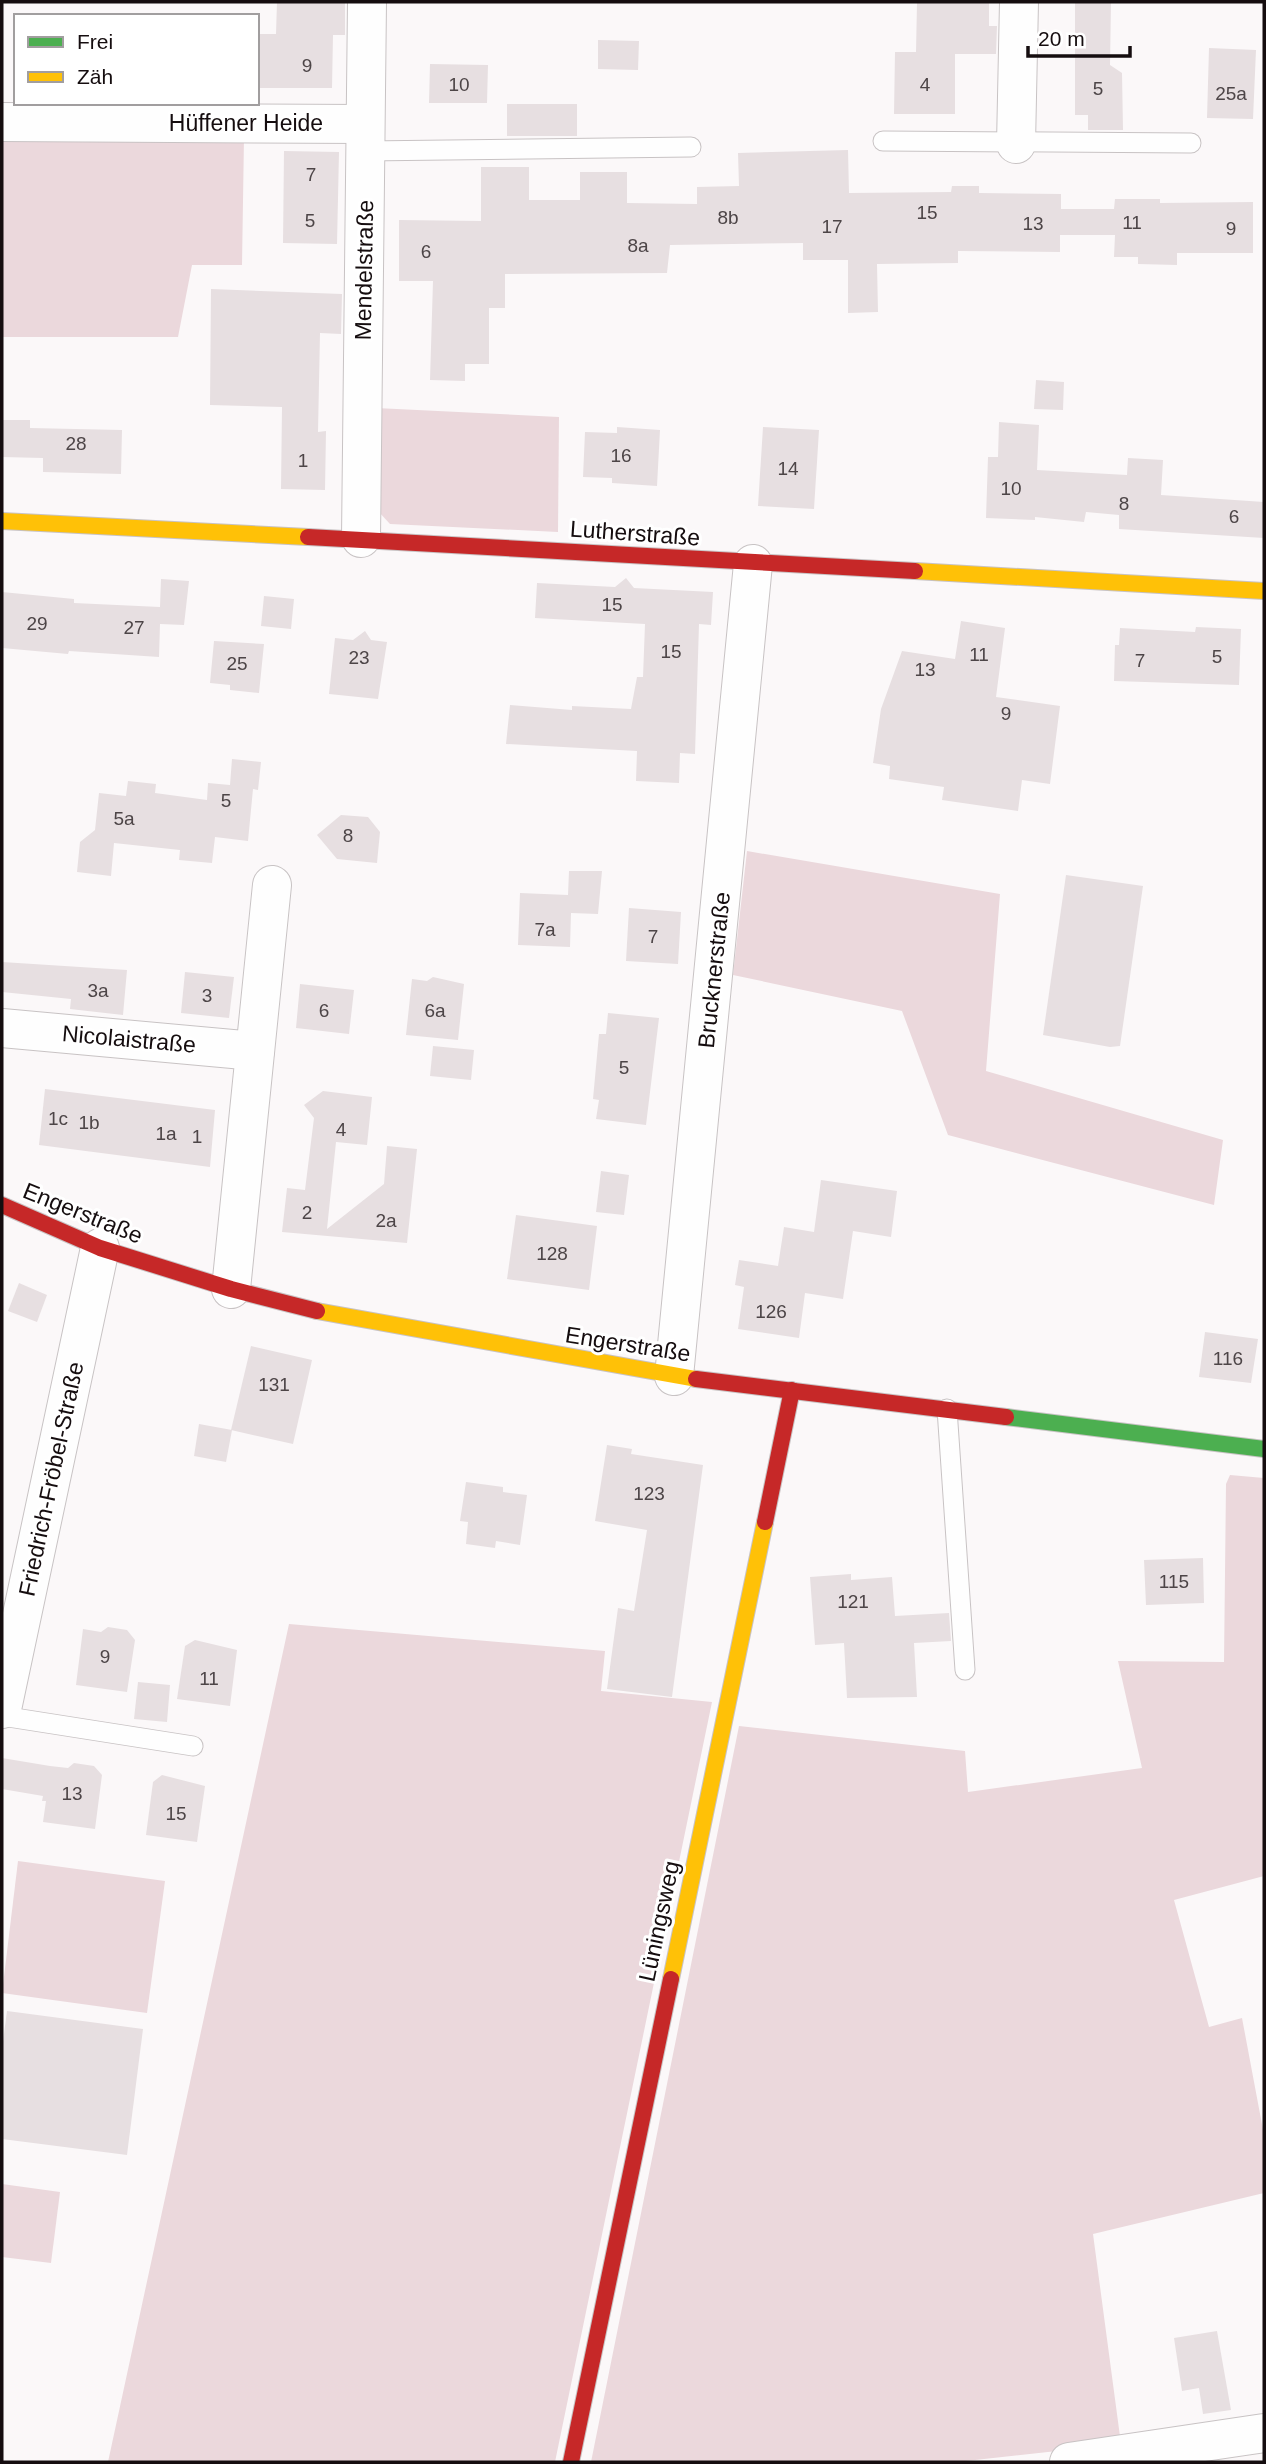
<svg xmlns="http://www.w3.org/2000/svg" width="1266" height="2464" font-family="Helvetica,sans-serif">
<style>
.green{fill:#ebd8dc}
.building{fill:#e7dfe1}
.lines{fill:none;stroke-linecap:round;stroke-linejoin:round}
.lane-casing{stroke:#c8c3c4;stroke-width:21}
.street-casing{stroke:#c8c3c4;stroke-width:40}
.fast-casing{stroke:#c8c3c4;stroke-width:18}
.slow-casing{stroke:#c8c3c4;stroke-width:18}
.jam-casing{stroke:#c8c3c4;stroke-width:18}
.lane{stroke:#fefefe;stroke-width:19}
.street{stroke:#fefefe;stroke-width:38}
.fast{stroke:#4caf50;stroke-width:16}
.slow{stroke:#ffc107;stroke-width:16}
.jam{stroke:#c62828;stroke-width:16}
.labels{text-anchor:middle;stroke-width:6;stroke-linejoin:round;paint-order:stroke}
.number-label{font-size:19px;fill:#4d4547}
.street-label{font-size:23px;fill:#150d0f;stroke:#fff}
</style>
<rect width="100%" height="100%" fill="#fbf8f9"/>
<g class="green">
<path d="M2,136L244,137L242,265H192L178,337H2Z"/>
<path d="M376,408L559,417L558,532L390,524L378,511Z"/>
<path d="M747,851L1000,894L986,1071L1223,1140L1214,1205L948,1135L902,1011L733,975Z"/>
<path d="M1230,1475L1264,1478V1876L1174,1900L1209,2027L1242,2018L1264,2135V2193L1093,2234L1121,2444L957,2462H591L739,1726L965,1751L968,1792L1142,1768L1118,1661L1224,1662L1226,1484Z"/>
<path d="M289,1624L605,1651L601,1691L712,1702L555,2462H108Z"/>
<path d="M18,1861L165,1881L147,2013L2,1993Z"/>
<path d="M2,2184L60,2192L51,2263L2,2257Z"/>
</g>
<g class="building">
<path d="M277,2L345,3V35H333L332,88H257V34H276Z"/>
<path d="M932,2H989V26H997L996,54H955V114H894L895,52H916L917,3Z"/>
<path d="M1075,2H1111L1110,65L1122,73L1123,130H1088V115H1075Z"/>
<path d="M598,40L639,41L638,70L598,69Z"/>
<path d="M1209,48L1256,50L1253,119L1207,118Z"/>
<path d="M430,64L488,65L487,103H429Z"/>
<rect x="507" y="104" width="70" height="32"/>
<path d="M848,150L849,193L951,192L952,186H979V193L1061,194V209H1114L1115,199H1160V203L1253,202V253H1177V265L1138,264V257H1114L1115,235H1060V252L958,251V263L877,264L878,312L848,313V260H803V243L670,245L667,273L505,274V308H489V364H465V381L430,380L433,281H399V220L481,221V167H529V200H580V172H627V203L697,204V187L739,186L738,153Z"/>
<path d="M284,151L339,152L337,244L283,243Z"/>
<path d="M211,289L342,294L341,334L320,333L318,432L326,431L325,490L281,489L282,407L210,405Z"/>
<path d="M1036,380L1064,382L1063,410L1034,409Z"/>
<path d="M2,420H30V428L122,430L121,474L43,472V458L2,457Z"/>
<path d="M999,422L1039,425L1037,470L1127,475L1128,458L1163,460L1161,495L1264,502V538L1119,529V515L1086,512L1084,522L1035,517V520L986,518L988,457H998Z"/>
<path d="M617,427L660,430L657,486L612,483V478L583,477L585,432L617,433Z"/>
<path d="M763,427L819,430L814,509L758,506Z"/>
<path d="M626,578L634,588L713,592L711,625L699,624L695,754L680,753L679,783L636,781L637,751L506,744L510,705L572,710V706L631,709L637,677H643L645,624L535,618L537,583L615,587Z"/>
<path d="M161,579L189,581L184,625L160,624L159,657L69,651L68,654L2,648V592L74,599V603L160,607Z"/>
<path d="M264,596L294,599L291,629L261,626Z"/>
<path d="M961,621L1005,628L996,697L1060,706L1050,784L1022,780L1018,811L942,800L944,787L889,779L890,766L873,763L881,709L902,651L955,659Z"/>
<path d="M1196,627L1241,629L1239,685L1114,681L1115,645H1119L1120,628L1195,632Z"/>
<path d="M365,631L371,640L387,642L378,699L329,694L335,638L353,640Z"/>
<path d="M214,641L264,644L259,693L230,690V685L210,683Z"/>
<path d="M232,759L261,762L258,790L253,789L248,841L215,837L212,863L179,860L180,850L114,843L111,876L77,872L80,842L95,830L99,793L126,796L128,781L156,784L155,793L207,800L208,783L230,785Z"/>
<path d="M341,815L368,817L380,832L377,863L337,859L317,835Z"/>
<path d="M569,871H602L598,914L571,913L570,947L518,945L520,893L568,895Z"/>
<path d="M1066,875L1143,886L1120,1046L1110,1047L1043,1035Z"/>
<path d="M629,908L681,912L678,964L626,961Z"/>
<path d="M2,962L127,970L123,1015L70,1009L71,999L2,992Z"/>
<path d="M185,972L234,977L229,1018L181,1013Z"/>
<path d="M433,977L464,984L458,1040L406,1035L412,979L427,981Z"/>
<path d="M300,984L354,990L349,1034L296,1028Z"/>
<path d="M608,1013L659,1018L646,1125L596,1119L599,1100L593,1099L599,1034H606Z"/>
<path d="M433,1046L474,1050L471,1080L430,1076Z"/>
<path d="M45,1089L215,1110L210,1167L39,1145Z"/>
<path d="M323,1091L372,1097L367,1145L336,1142L327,1229L384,1184L387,1146L417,1149L407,1243L282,1232L287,1188L305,1190L314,1118L304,1105Z"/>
<path d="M601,1171L629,1175L624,1215L596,1212Z"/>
<path d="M821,1180L897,1191L891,1237L853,1231L843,1299L805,1293L799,1338L738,1329L744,1287L735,1285L739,1260L778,1266L784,1227L814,1232Z"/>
<path d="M516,1215L597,1226L589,1290L507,1279Z"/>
<path d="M19,1283L47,1295L37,1322L8,1311Z"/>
<path d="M1205,1332L1258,1339L1251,1383L1199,1377Z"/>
<path d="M251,1346L312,1360L293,1444L231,1430Z"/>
<path d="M199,1424L232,1430L226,1462L194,1456Z"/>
<path d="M607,1445L632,1449L631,1454L703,1465L672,1697L607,1689L618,1608L634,1611L647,1530L595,1521Z"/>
<path d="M466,1482L503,1487V1492L527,1495L520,1545L496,1541L495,1548L466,1544L468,1522L460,1521Z"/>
<path d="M1203,1558L1204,1603L1146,1605L1144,1560Z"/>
<path d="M851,1574V1580L892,1577L895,1616L949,1613L951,1641L914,1643L917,1697L847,1698L844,1643L815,1645L810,1577Z"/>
<path d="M108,1627L127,1630L135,1640L127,1692L76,1685L83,1629L101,1632Z"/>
<path d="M195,1640L237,1650L230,1706L177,1699L185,1646Z"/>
<path d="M138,1682L170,1685L167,1722L134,1719Z"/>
<path d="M2,1758L50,1766L68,1768L74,1763L94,1766L102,1775L95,1829L43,1822L46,1801H42L43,1796L2,1789Z"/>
<path d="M162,1775L205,1786L197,1842L146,1835L153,1782Z"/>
<path d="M7,2011L143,2029L127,2155L2,2139V2049Z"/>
<path d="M1217,2331L1231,2410L1203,2414L1199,2388L1182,2391L1174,2338Z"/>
</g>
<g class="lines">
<g class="lane-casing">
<g id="lane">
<path d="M883,141L1191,143"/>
<path d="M365,151L691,147"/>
<path d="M947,1409L965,1670"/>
<path d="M2,1716L193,1746"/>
</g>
</g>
<g class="street-casing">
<g id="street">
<path d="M2,122L364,124"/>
<path d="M1016,144L1019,2"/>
<path d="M361,538L367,2"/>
<path d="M2,1028L255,1051"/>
<path d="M231,1289L272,885"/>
<path d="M674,1376L753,564"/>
<path d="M2,1709L100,1248"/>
<path d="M1069,2462L1264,2433"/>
</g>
</g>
<g class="fast-casing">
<path id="fast" d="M1006,1417L1264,1449"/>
</g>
<g class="slow-casing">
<g id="slow">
<path d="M2,521L308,537"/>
<path d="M915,571L1264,591"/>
<path d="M317,1311L696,1379"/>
<path d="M671,1979L765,1522"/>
</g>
</g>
<g class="jam-casing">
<g id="jam">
<path d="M308,537L915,571"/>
<path d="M2,1205L100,1248L231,1289L317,1311"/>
<path d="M696,1379L1006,1417"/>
<path d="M765,1522L792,1390"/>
<path d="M571,2462L671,1979"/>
</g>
</g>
<use href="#lane" class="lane"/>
<use href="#street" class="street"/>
<use href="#fast" class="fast"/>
<use href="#slow" class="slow"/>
<use href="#jam" class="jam"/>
</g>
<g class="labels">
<g class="number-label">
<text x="307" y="72">9</text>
<text x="459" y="91">10</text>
<text x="925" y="91">4</text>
<text x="1098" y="95">5</text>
<text x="1231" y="100">25a</text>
<text x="311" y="181">7</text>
<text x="927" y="219">15</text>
<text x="728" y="224">8b</text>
<text x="310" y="227">5</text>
<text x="1132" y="229">11</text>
<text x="1033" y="230">13</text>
<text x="832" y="233">17</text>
<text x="1231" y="235">9</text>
<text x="638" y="252">8a</text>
<text x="426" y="258">6</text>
<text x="76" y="450">28</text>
<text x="621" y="462">16</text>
<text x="303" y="467">1</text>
<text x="788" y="475">14</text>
<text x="1011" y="495">10</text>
<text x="1124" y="510">8</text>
<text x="1234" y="523">6</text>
<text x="612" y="611">15</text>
<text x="37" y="630">29</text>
<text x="134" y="634">27</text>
<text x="671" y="658">15</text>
<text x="979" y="661">11</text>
<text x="1217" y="663">5</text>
<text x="359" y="664">23</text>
<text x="1140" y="667">7</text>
<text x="237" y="670">25</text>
<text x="925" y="676">13</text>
<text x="1006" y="720">9</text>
<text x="226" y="807">5</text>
<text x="124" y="825">5a</text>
<text x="348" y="842">8</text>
<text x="545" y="936">7a</text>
<text x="653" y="943">7</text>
<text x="98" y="997">3a</text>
<text x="207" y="1002">3</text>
<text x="324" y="1017">6</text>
<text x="435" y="1017">6a</text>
<text x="624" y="1074">5</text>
<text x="58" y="1125">1c</text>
<text x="89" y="1129">1b</text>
<text x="341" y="1136">4</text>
<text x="166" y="1140">1a</text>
<text x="197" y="1143">1</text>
<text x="307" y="1219">2</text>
<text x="386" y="1227">2a</text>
<text x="552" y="1260">128</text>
<text x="771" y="1318">126</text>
<text x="1228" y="1365">116</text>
<text x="274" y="1391">131</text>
<text x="649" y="1500">123</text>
<text x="1174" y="1588">115</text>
<text x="853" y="1608">121</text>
<text x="105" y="1663">9</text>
<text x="209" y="1685">11</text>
<text x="72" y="1800">13</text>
<text x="176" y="1820">15</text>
</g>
<g class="street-label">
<text x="246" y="131">Hüffener Heide</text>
<text transform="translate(364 270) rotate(-89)" y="8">Mendelstraße</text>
<text transform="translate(635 533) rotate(4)" y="8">Lutherstraße</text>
<text transform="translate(714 970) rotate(-84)" y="8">Brucknerstraße</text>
<text transform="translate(129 1039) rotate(5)" y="8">Nicolaistraße</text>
<text transform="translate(83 1213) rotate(22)" y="8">Engerstraße</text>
<text transform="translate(628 1344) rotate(9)" y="8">Engerstraße</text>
<text transform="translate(51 1479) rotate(-78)" y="8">Friedrich-Fröbel-Straße</text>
<text transform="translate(659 1921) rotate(-78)" y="8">Lüningsweg</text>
</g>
</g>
<rect width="1266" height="2464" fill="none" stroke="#150d0f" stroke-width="7"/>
<rect x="14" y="14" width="245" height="91" fill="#ffffff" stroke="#a19e9f" stroke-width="2"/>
<rect x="28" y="37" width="35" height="10" fill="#4caf50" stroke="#a19e9f" stroke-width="2"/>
<text x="77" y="49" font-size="21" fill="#150d0f">Frei</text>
<rect x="28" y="72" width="35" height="10" fill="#ffc107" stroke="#a19e9f" stroke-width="2"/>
<text x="77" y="84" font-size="21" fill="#150d0f">Zäh</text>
<path d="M1028 46v10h102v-10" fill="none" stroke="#150d0f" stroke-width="3.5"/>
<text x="1038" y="46" font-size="21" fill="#150d0f" stroke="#ffffff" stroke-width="5" paint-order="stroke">20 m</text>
</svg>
